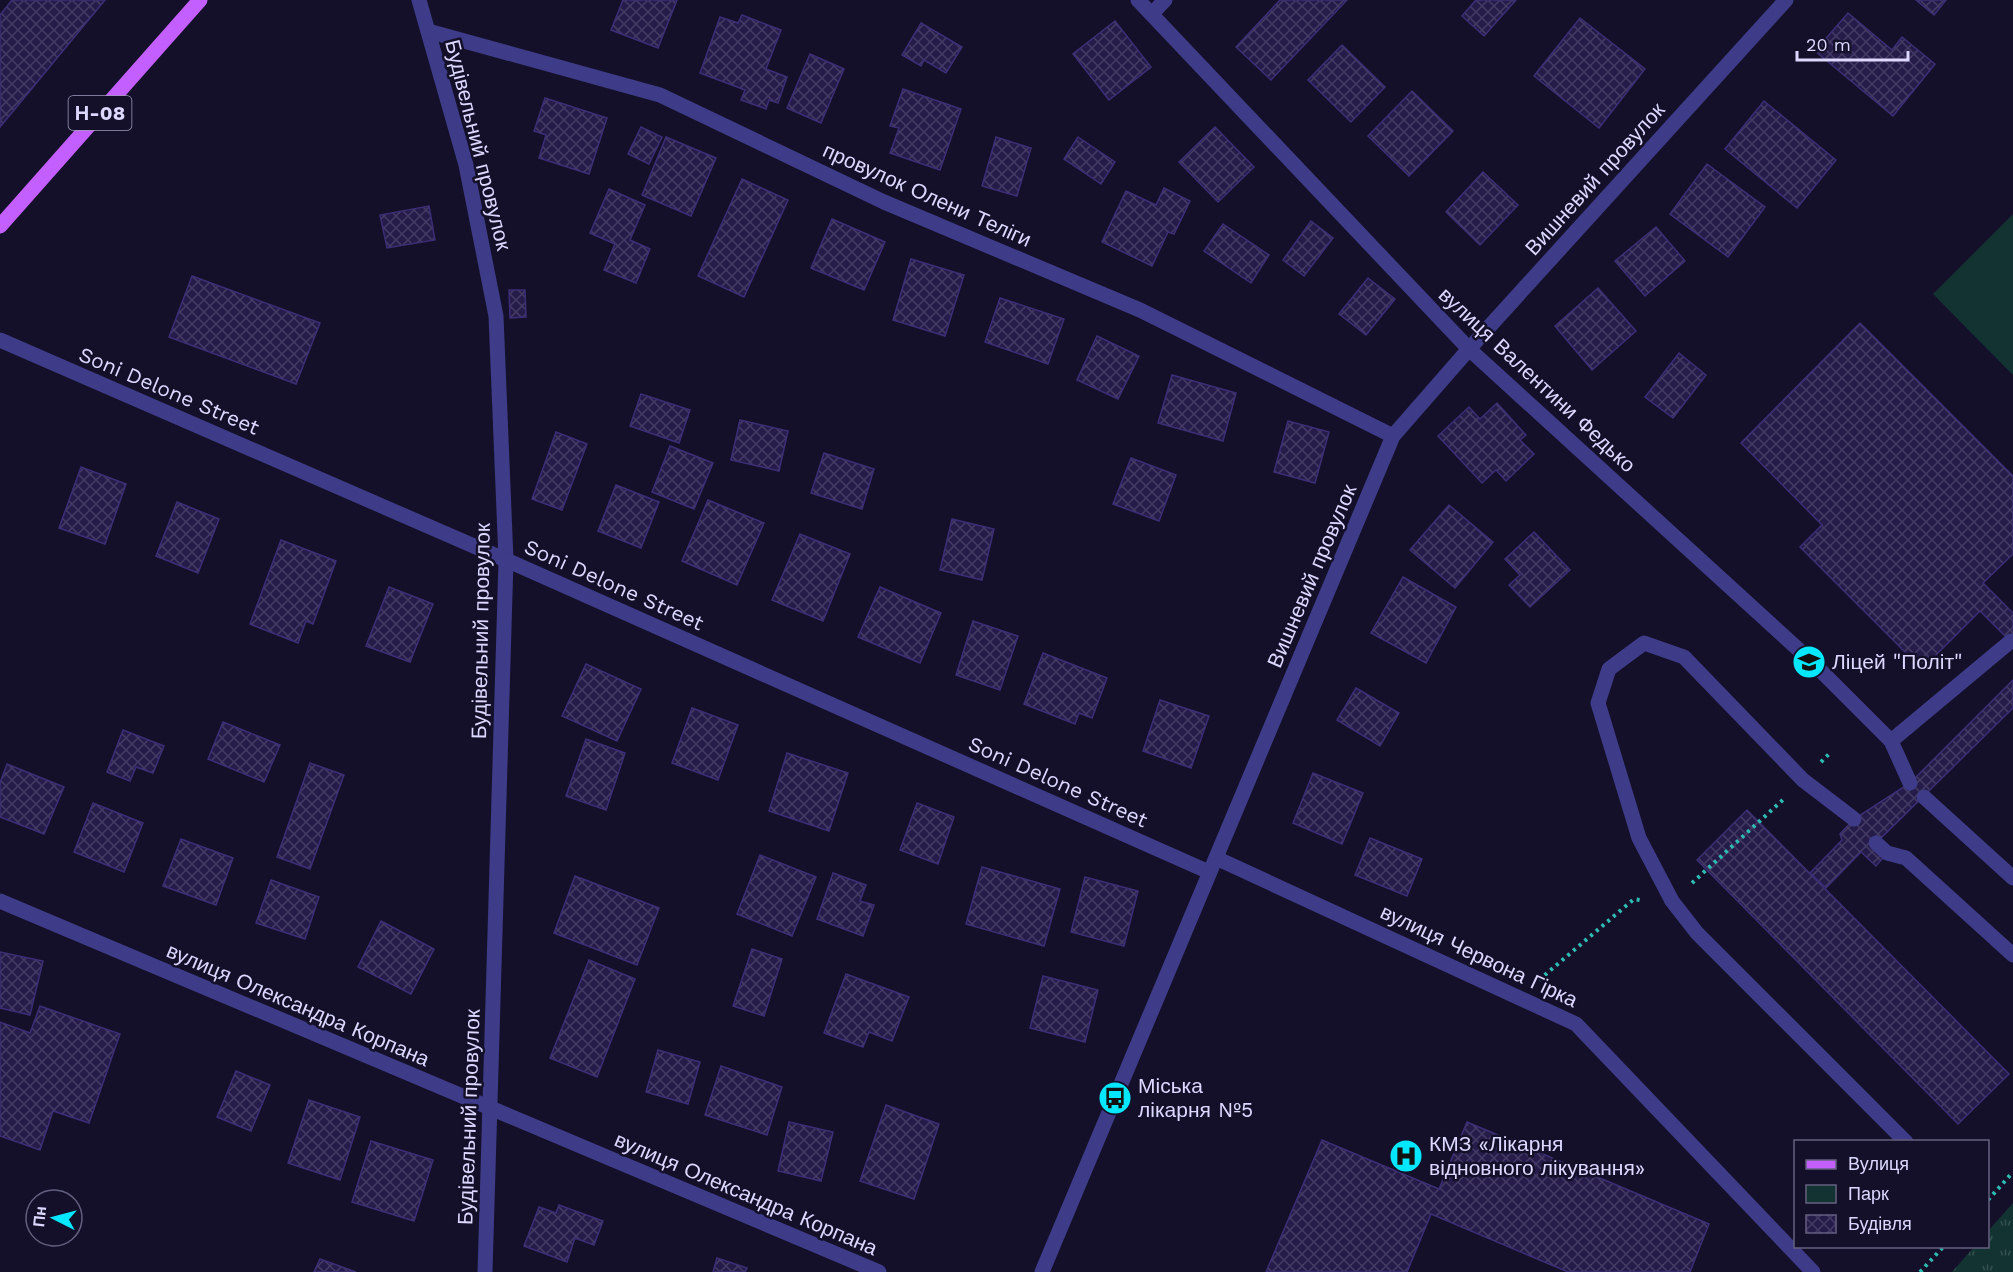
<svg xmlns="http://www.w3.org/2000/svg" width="2013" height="1272" font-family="'Work Sans',sans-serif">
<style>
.grass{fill:url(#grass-tufts)}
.green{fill:#133332}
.building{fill:url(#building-cross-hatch);stroke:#3c2e76;stroke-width:1.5}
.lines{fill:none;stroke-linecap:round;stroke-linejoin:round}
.path{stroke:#2fbcb3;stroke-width:4;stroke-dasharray:3 4.5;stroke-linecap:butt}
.service{stroke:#3e3b88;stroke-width:15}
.minor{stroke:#3e3b88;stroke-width:15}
.primary{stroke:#c35fff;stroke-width:15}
.labels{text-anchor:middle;stroke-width:5;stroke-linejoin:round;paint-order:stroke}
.shield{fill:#141029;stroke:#a19cbf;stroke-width:1.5}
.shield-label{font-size:20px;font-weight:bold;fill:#ddd8ff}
.street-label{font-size:21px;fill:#ddd8ff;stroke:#141029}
.poi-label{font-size:21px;fill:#ddd8ff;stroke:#141029;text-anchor:start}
</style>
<defs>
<pattern id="grass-tufts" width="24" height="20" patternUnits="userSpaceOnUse" patternTransform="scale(1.5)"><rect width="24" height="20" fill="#133332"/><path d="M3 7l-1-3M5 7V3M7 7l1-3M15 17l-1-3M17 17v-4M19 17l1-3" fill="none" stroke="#355051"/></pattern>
<pattern id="building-cross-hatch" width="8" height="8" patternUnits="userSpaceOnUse" patternTransform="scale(1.5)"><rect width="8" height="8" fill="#251c4a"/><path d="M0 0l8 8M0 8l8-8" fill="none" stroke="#443c65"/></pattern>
</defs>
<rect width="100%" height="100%" fill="#141029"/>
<path class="grass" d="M2013,1203V1272H1952L1974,1247L1988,1246V1231Z"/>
<path class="green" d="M2013,214V375L1933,294Z"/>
<g class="building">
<path d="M12,0H105L0,127V15Z"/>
<path d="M623,0H677L658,48L611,30Z"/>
<path d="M1280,0H1347L1271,80L1236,47Z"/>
<path d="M1476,0H1516L1484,36L1462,16Z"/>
<path d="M1916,0H1946L1934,15Z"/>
<path d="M1848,13L1892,50L1902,37L1935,64L1893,116L1815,51Z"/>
<path d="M742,15L781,30L766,69L787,77L778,103L769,100L766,109L741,100L745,90L700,73L720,17L738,23Z"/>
<path d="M1580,18L1645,69L1599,128L1534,76Z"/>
<path d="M1115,21L1151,67L1109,100L1073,54Z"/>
<path d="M921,23L962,47L946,73L924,60L921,66L902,55Z"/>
<path d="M1342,45L1385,87L1351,122L1308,80Z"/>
<path d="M810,54L844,69L821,123L787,108Z"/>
<path d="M903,89L961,109L940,170L890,153L899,128L890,126Z"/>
<path d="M1412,91L1453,131L1409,176L1368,136Z"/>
<path d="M545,98L607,118L589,174L539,158L546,135L534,131Z"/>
<path d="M1764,101L1836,160L1797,208L1725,149Z"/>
<path d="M641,127L662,137L649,164L628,154Z"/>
<path d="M1215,127L1254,167L1218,202L1179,162Z"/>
<path d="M666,137L716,158L691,216L642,195Z"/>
<path d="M996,137L1031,148L1017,196L982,186Z"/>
<path d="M1078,137L1115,162L1101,184L1064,159Z"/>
<path d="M1707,164L1765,207L1728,257L1670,214Z"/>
<path d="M1483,172L1518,205L1480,245L1446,212Z"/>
<path d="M742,179L788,200L744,297L698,276Z"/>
<path d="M1164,188L1190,201L1174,234L1168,232L1152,266L1102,242L1126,191L1156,205Z"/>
<path d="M609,189L645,205L630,240L650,249L636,283L604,270L615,244L590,233Z"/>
<path d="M429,206L435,240L387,248L380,215Z"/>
<path d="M832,219L885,242L864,290L811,268Z"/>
<path d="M1311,221L1333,238L1304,276L1283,260Z"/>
<path d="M1223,224L1269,255L1251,283L1204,251Z"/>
<path d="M1656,227L1685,261L1645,296L1615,261Z"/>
<path d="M911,259L964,275L945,336L893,320Z"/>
<path d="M192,276L320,323L296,384L169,337Z"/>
<path d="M1368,278L1395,299L1366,335L1339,314Z"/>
<path d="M1598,288L1636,331L1592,370L1555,326Z"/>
<path d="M509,290H525L526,317L510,318Z"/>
<path d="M1000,298L1064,319L1048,364L985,342Z"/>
<path d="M1860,323L2013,476V554L1983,583L2013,613V644L1980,611L1922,669L1800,547L1822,525L1741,443Z"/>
<path d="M1097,336L1139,356L1118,399L1077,380Z"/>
<path d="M1679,353L1706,375L1673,418L1645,397Z"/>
<path d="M1172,375L1236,393L1223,441L1158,423Z"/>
<path d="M641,394L690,410L679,443L630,426Z"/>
<path d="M1497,403L1526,435L1520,440L1534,454L1506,481L1496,470L1482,483L1438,436L1469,407L1480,419Z"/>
<path d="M740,420L788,431L779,471L731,460Z"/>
<path d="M1288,421L1329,432L1315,483L1274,472Z"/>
<path d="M556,432L587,444L562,510L532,499Z"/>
<path d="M670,446L713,463L694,509L652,492Z"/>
<path d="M824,453L874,469L862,509L811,493Z"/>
<path d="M1131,458L1176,475L1159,521L1113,504Z"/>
<path d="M81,467L126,484L105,544L59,528Z"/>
<path d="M616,485L659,502L641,548L598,531Z"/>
<path d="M708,500L764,523L737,585L682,561Z"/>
<path d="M177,502L219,519L198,573L156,556Z"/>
<path d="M1449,505L1493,542L1455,588L1410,550Z"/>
<path d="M952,519L994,529L982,580L940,570Z"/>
<path d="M1534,532L1570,570L1530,607L1509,585L1520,575L1505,559Z"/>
<path d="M800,534L850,554L823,621L772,600Z"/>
<path d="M281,540L336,561L313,624L306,621L298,643L250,624Z"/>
<path d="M1403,577L1456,607L1426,663L1371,633Z"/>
<path d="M389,587L433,604L410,662L366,646Z"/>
<path d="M880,587L941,613L920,663L858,637Z"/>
<path d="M973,621L1018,636L1000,690L956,675Z"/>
<path d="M1043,653L1107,678L1092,718L1079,713L1075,724L1024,704Z"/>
<path d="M586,664L641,689L617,741L562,716Z"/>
<path d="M2013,680V708L1876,843L1887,853L1876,866L1861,852L1826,888L1810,873L1842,840L1840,834L1854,819L1910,783Z"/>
<path d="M1356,688L1399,713L1380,746L1337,720Z"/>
<path d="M1160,700L1209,716L1191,768L1143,751Z"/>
<path d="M692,708L738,725L718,780L672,763Z"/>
<path d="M223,722L280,745L264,782L208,759Z"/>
<path d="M123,730L164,746L153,773L136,767L130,781L107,772Z"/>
<path d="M586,739L625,753L606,810L566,796Z"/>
<path d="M787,753L848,773L829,831L769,811Z"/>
<path d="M310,763L344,775L310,869L277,857Z"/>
<path d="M7,764L64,787L44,834L0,817V783Z"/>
<path d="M1313,773L1363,793L1342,844L1293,823Z"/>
<path d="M93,803L143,823L124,872L74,852Z"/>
<path d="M917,803L954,817L938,864L900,850Z"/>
<path d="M1747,810L2009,1074L1958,1124L1697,860Z"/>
<path d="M1370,838L1422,859L1407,896L1355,875Z"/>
<path d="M181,839L233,858L216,905L163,886Z"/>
<path d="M760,855L816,877L792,936L737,914Z"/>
<path d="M982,867L1060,889L1044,946L966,924Z"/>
<path d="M833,873L866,885L860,901L874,905L863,936L817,919Z"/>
<path d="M575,876L659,908L637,965L554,933Z"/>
<path d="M1085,877L1138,891L1124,946L1071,932Z"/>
<path d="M271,880L319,897L305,939L256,923Z"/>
<path d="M381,921L434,949L411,994L358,967Z"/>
<path d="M752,949L782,959L764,1016L733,1006Z"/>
<path d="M0,952L43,961L30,1015L0,1008Z"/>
<path d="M589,960L635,979L597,1077L550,1058Z"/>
<path d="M846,974L909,997L892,1041L869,1032L863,1047L824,1033Z"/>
<path d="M1043,976L1098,990L1085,1042L1030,1028Z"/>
<path d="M40,1006L120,1034L89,1123L53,1111L40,1150L0,1136V1022L30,1033Z"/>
<path d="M658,1050L700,1062L688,1104L646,1092Z"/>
<path d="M721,1066L782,1087L767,1135L705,1115Z"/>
<path d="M236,1071L270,1085L251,1131L217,1117Z"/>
<path d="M309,1100L360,1117L340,1180L288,1163Z"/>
<path d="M886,1105L939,1124L914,1199L860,1181Z"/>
<path d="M789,1122L833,1132L821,1181L778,1171Z"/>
<path d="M1467,1122L1709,1224L1690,1272H1568L1431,1214L1407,1272H1266L1322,1140L1439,1189Z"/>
<path d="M371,1141L433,1160L414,1221L352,1202Z"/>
<path d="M559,1205L603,1221L594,1245L575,1238L567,1262L524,1246L539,1207L556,1213Z"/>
<path d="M717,1258L747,1268L745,1272H713Z"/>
<path d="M320,1259L356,1272H314Z"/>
</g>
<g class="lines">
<g class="path">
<path d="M1821,762L1829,754"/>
<path d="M1692,883L1786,797"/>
<path d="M1539,980L1634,899L1640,900"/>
<path d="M1988,1200L2013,1172"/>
<path d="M1920,1272L1944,1246"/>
</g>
<g class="service">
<path d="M1891,741L2011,641"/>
<path d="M1854,819L1803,780L1684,657L1644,643L1609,669L1598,703L1639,838L1672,901L1697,933L1906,1142"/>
<path d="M1876,843L1887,853L1906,858L2013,955"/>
</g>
<g class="minor">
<path d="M419,0L466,165L496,316L506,560L485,1272"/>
<path d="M1138,0L1469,349L1810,660L1891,741L1910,783"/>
<path d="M1152,14L1165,0"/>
<path d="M428,31L660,95L884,202L1140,310L1393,436"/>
<path d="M0,340L506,560L1209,872"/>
<path d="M1924,797L2013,878"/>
<path d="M1216,858L1576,1024L1813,1272"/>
<path d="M0,901L879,1272"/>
<path d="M1042,1272L1393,436L1469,349L1786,0"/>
</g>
<path class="primary" d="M0,226L200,0"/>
</g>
<defs>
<g id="school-disc" transform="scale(1.725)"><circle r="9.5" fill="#04e7ff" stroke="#141029"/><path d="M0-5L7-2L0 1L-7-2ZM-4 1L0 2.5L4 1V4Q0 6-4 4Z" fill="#111"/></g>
<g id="bus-disc" transform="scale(1.725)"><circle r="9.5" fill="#04e7ff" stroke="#141029"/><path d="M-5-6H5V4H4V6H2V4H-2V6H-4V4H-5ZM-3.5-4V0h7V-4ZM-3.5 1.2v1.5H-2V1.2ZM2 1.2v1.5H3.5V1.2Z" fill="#111"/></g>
<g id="hospital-disc" transform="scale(1.725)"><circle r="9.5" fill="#04e7ff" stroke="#141029"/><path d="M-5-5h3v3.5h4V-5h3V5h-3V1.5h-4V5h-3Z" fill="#111"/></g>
</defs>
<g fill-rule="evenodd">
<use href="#school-disc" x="1809" y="662"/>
<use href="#bus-disc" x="1115" y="1098"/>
<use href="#hospital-disc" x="1406" y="1156"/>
</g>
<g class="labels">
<rect class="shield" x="68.5" y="96" width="63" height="34" rx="4.5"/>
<g class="shield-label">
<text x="100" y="120">Н-08</text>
</g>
<g class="street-label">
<text transform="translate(478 145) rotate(76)" y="7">Будівельний провулок</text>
<text transform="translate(1595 179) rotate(-48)" y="7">Вишневий провулок</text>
<text transform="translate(927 195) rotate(24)" y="7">провулок Олени Теліги</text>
<text transform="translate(1537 380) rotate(43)" y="7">вулиця Валентини Федько</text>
<text transform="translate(169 391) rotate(23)" y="7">Soni Delone Street</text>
<text transform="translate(1312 576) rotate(-67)" y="7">Вишневий провулок</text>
<text transform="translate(614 585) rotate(24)" y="7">Soni Delone Street</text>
<text transform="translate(481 631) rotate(-89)" y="7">Будівельний провулок</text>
<text transform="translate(1058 782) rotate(24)" y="7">Soni Delone Street</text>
<text transform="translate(1479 956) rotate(25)" y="7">вулиця Червона Гірка</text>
<text transform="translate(298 1005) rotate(23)" y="7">вулиця Олександра Корпана</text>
<text transform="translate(469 1117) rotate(-88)" y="7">Будівельний провулок</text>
<text transform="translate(746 1194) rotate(23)" y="7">вулиця Олександра Корпана</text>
</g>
<g class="poi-label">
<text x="1832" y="669">Ліцей "Політ"</text>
<text x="1138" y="1093">Міська<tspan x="1138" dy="24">лікарня №5</tspan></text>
<text x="1429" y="1151">КМЗ «Лікарня<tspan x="1429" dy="24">відновного лікування»</tspan></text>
</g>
</g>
<rect x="1794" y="1140" width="195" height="108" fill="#141029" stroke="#64607f" stroke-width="1.5"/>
<rect x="1806" y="1160" width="30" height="9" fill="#c35fff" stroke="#64607f" stroke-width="1.5"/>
<text x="1848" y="1170" font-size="18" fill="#ddd8ff">Вулиця</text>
<rect x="1806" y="1185" width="30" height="18" fill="#133332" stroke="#64607f" stroke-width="1.5"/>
<text x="1848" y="1200" font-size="18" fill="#ddd8ff">Парк</text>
<rect x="1806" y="1215" width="30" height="18" fill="url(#building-cross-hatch)" stroke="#64607f" stroke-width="1.5"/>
<text x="1848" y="1230" font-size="18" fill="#ddd8ff">Будівля</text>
<g transform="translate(54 1218) rotate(276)"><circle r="28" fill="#141029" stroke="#64607f" stroke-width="1.5"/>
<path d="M0-4.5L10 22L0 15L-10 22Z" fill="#04e7ff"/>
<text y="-9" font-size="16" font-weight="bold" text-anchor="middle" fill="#ddd8ff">Пн</text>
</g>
<path d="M1797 51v9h111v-9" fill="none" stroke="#ddd8ff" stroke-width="3"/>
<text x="1806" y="51" font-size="18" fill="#ddd8ff" stroke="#141029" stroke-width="4.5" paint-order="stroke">20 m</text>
</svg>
